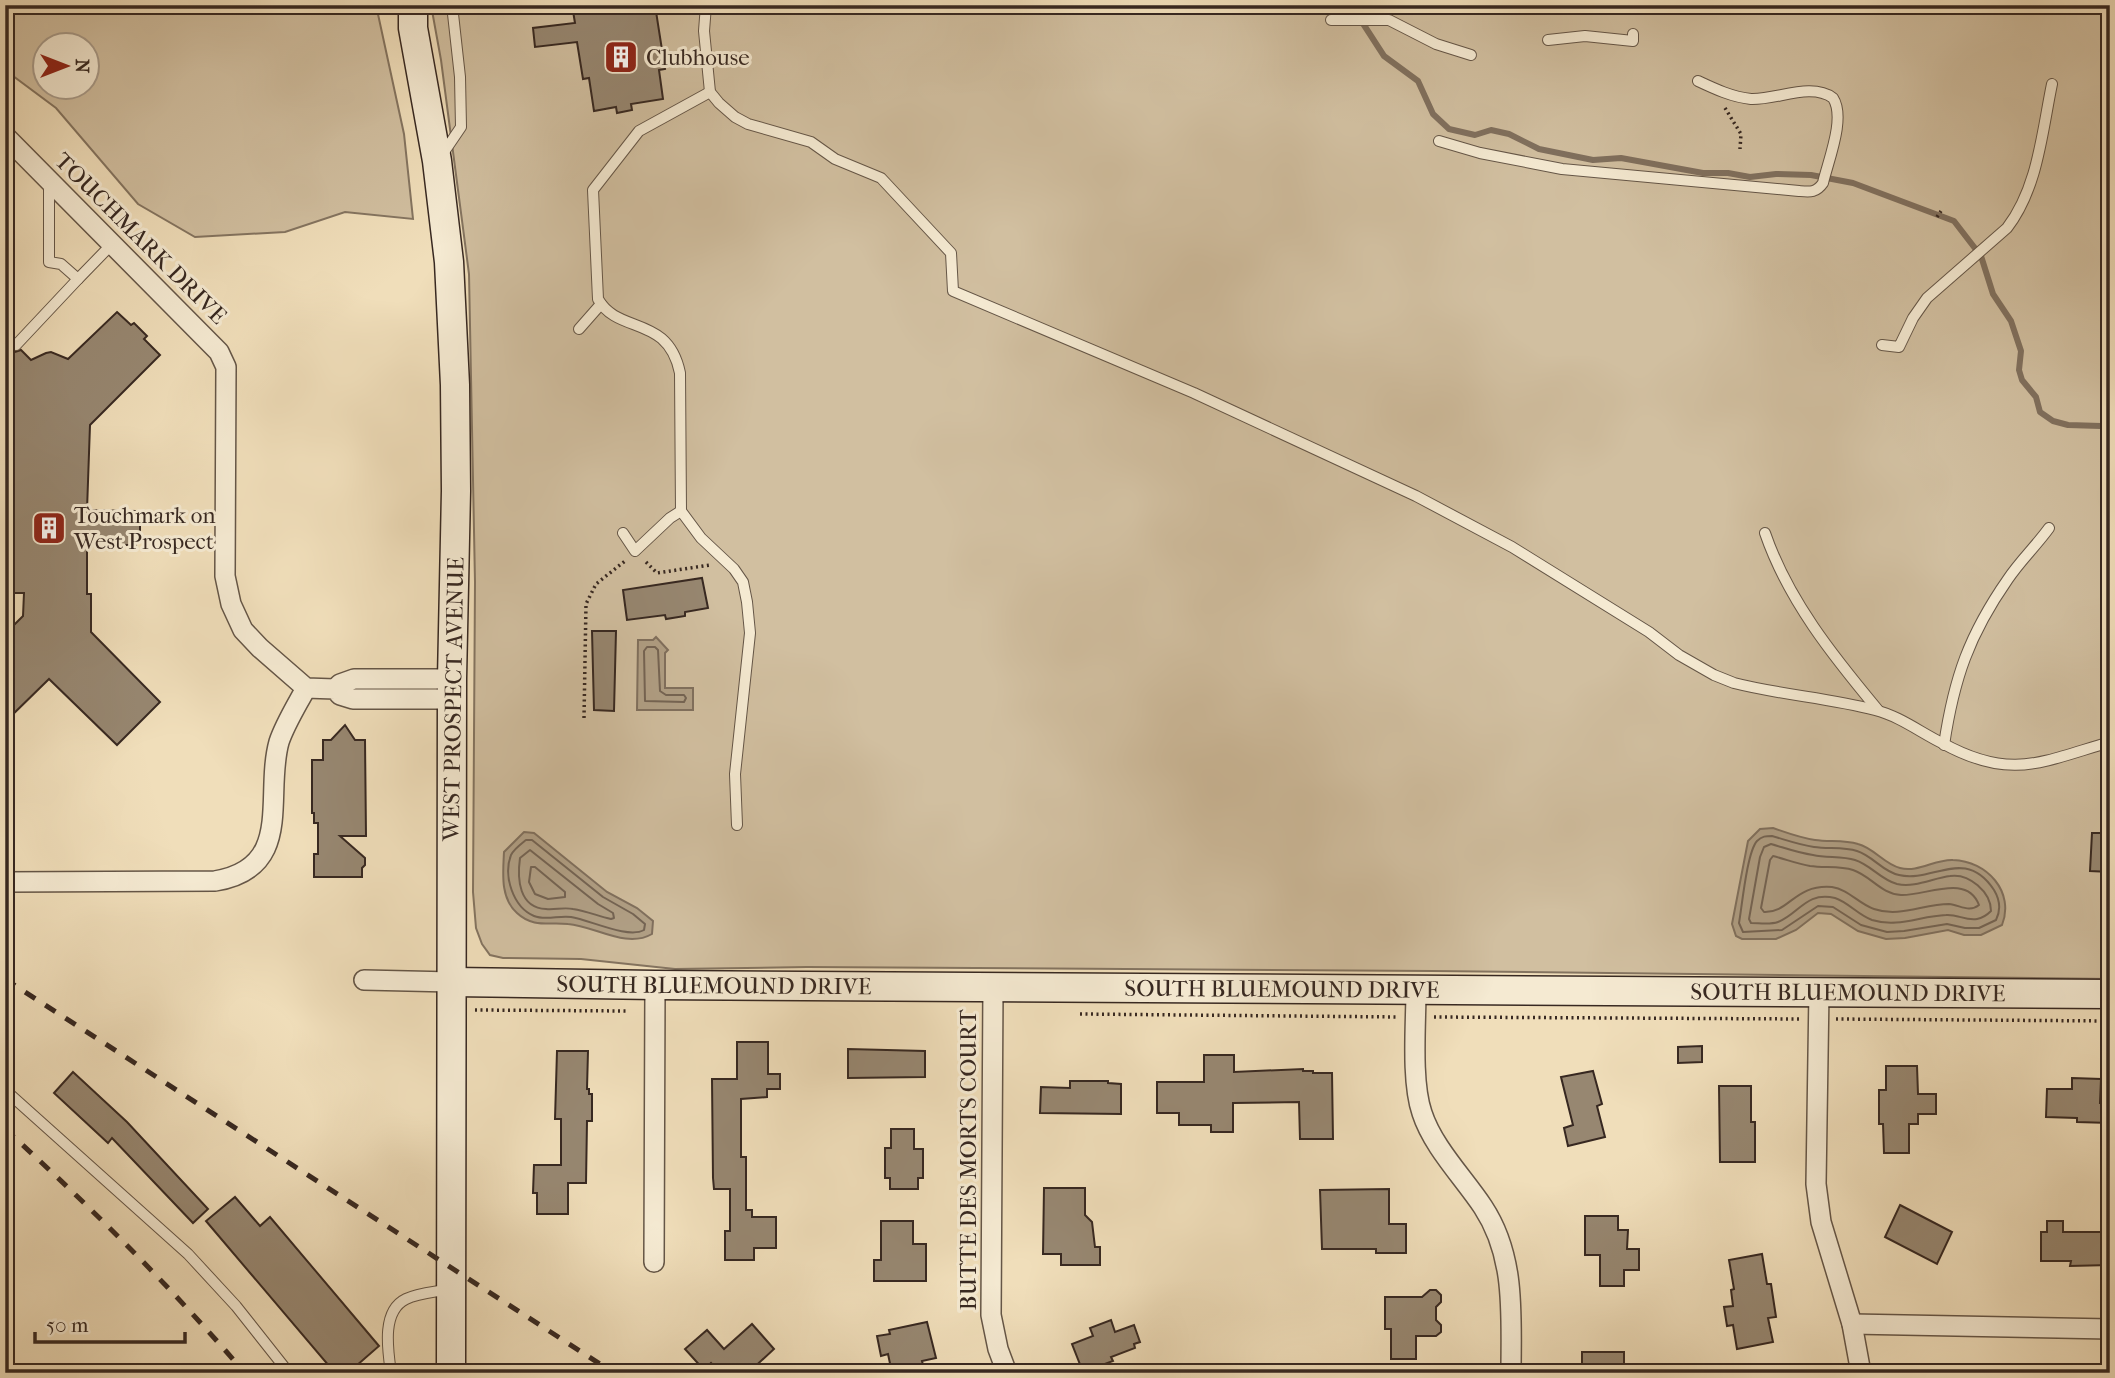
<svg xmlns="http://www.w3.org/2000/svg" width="2115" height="1378" font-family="'IM FELL French Canon',serif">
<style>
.green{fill:#d1bfa0;stroke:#847460;stroke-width:2;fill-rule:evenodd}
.water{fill:#b1a086;stroke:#80705e;stroke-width:2}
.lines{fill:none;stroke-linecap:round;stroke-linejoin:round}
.shore{stroke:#746454;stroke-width:2}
.stream{stroke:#80705e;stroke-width:6}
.building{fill:#978771;stroke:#372821;stroke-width:2}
.service-casing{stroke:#655647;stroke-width:12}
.minor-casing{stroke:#655647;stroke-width:22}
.secondary-casing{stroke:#372821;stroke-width:31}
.path{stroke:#372821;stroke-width:3.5;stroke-dasharray:2 3.5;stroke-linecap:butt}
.service{stroke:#f5ead2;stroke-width:10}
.minor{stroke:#f5ead2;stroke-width:19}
.secondary{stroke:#f5ead2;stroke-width:28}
.rail{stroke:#372821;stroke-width:5;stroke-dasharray:12 12;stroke-linecap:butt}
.labels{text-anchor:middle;stroke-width:6;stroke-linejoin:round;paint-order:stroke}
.poi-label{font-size:23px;fill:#372821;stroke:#f5ead2;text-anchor:start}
.street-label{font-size:23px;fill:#372821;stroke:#f5ead2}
</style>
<rect width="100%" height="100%" fill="#f0deba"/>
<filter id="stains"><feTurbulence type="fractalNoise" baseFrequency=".00286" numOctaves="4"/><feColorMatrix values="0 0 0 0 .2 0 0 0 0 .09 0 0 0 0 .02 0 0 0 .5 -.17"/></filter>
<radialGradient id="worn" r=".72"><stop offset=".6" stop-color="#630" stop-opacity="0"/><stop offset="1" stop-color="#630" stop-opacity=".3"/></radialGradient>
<g class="green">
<path d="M5,5H376L404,134L413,219L345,212L285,232L195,237L138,204L56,108L5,70ZM46,46H88V88H46Z"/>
<path d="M431,5H2110V979L1432,971L807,967L675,969L581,959L503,958L490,955L482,944L476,928L473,892L475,582L469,274L441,60Z"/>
</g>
<g class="water">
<path d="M656,637L668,650L665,653V688H693V710H637L638,640H653Z"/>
<path d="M1773,828C1787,833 1801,838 1815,840C1829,842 1844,840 1858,844C1874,848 1884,864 1900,868C1918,873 1935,859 1953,860C1987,861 2015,892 2002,925L1981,935H1964L1948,930L1905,938L1886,939L1858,931L1831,914L1818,913L1796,930L1776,939H1742L1736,936L1732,924L1748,841L1760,829Z"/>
<path d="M524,832L534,833L607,892L637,908L653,921L652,934C626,949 595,926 568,924C549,922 533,928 517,913C500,898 503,873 504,852Z"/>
</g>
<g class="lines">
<g class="shore">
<path d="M647,647H655L658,650L660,691L666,695H684L686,698L684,702L645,701L644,651Z"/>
<path d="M1772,836C1786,840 1800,845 1814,847C1828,849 1844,847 1857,851C1873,856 1883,872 1899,875C1933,883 1965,846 1994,890C2000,900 2001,910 1996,920L1979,928H1965L1947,924L1904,931L1887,932L1861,925L1833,907L1818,906L1782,930L1743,932L1739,923C1742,906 1747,852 1757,841C1762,836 1766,836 1772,836Z"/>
<path d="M526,840H532L603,897L633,914L645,924L644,930C628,939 590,920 571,917C559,915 546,921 534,916C513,907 503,876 511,855C514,849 521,844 526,840Z"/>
<path d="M1771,844C1785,848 1798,853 1813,855C1827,858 1842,856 1855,860C1871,865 1881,880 1897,884C1915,888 1933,878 1950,876C1969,873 1991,892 1991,911C1987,915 1983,918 1977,919C1966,921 1957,914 1946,915C1920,916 1898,928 1872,920C1858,915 1848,902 1835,898C1806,891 1799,914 1778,922C1770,925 1759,923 1751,923L1749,919L1760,857L1764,847Z"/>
<path d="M530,850L598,904L613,913L614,918L611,919C598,916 586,911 573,909C564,907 555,910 546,909C519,908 517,879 520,858Z"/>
<path d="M1773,856C1785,859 1798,864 1810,866C1824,868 1840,866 1853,870C1871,876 1881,894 1901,895C1926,896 1967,873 1979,905C1969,913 1960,905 1949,904C1923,904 1900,918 1874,909C1859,904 1848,889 1832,887C1794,884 1790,913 1764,912L1761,908L1770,860Z"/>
<path d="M531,867H535L565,892V897L548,899L535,894L529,882Z"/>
</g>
<path class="stream" d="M1351,5L1384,56L1418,81L1433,114L1449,129L1475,135L1491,130L1509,134L1539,149L1593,160L1621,158L1703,173H1728L1750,177L1776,174L1811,175L1853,183L1954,221L1981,256L1993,294L2011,321L2021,351L2019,370L2022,380L2036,397L2040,412L2053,421L2068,425L2101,426L2110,430"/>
</g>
<g class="building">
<path d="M572,5H655L665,69L659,70L663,99L631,104L632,110L617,113L616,107L594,111L589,78L583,79L577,42L535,47L533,28L575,23Z"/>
<path d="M117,312L131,325L134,323L147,336L144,339L160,355L90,425L87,510L135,511V517H140V539H136V545H87V594H91V632L160,702L117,745L49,679L5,722V634L23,616L24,593H5V334L11,340L9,344L10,350L15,352L21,350L31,360L46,353L51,352L68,359Z"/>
<path d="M702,578L708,608L685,612V616L666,619L665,615L627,620L623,590Z"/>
<path d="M592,631H616L614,711L594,710Z"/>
<path d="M345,725L355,740H365L366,836H340L365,858V865L362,868V877H314V854H318V823H314V813H312V760H323V740H331Z"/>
<path d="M2092,833H2110V872L2090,871Z"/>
<path d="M737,1042H768V1074H780V1089H767V1097L741,1099V1157H746V1210H752V1217H776V1248H754V1260H725V1231H730V1189H714L713,1178L712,1079H737Z"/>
<path d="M1702,1046V1062L1678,1063V1047Z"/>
<path d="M848,1049L925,1051V1077L848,1078Z"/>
<path d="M557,1051H588L587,1089H589V1094H592V1121H587L586,1183H568V1214H537V1193H533L534,1165H561V1119H555Z"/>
<path d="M1204,1055H1234V1072L1303,1069V1071H1313V1073H1332L1333,1139H1300L1299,1102L1233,1103V1132H1211V1125H1179V1113H1157V1082H1204Z"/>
<path d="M1886,1066H1917L1918,1094H1936V1114H1918V1124H1909V1153H1884L1883,1124H1879V1090H1886Z"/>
<path d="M1593,1071L1602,1104L1597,1106L1605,1137L1568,1146L1564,1128L1573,1125L1561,1077Z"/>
<path d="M73,1072L127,1122L208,1209L193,1223L112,1138L108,1143L54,1093Z"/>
<path d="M2072,1078L2101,1079L2100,1103H2110V1123L2077,1122V1118L2046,1117L2047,1089H2072Z"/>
<path d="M1070,1081H1108V1083L1121,1084V1114L1040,1113L1041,1087L1070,1088Z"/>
<path d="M1719,1086H1751V1122H1755V1162H1720Z"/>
<path d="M891,1129H914V1149H923V1178H918V1189H890V1178H885V1148H891Z"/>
<path d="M1044,1188H1085V1215L1092,1222L1095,1247H1100V1265H1061V1254H1043Z"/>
<path d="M1389,1189V1224H1406V1253H1376V1249H1322L1320,1190Z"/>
<path d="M235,1197L260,1226L270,1217L379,1346L348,1373H335L206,1221Z"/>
<path d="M1900,1205L1952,1232L1937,1264L1885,1237Z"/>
<path d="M1585,1216H1618V1230H1628L1627,1249H1639V1270H1624V1286H1600V1255H1585Z"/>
<path d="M881,1221H913V1244H926V1281H874V1260H881Z"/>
<path d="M2047,1221H2063V1232H2110V1265L2070,1266L2071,1261H2041V1232H2047Z"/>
<path d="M1762,1254L1767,1284H1771L1776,1317L1768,1318L1773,1342L1737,1349L1733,1325L1727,1326L1724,1307L1733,1306L1731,1290L1734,1289L1729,1260Z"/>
<path d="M1430,1290H1436L1441,1295V1302L1436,1307V1320L1441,1325V1332L1436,1336H1416V1359H1391V1329H1385V1297H1422Z"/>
<path d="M1111,1320L1115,1332L1134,1325L1140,1342L1134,1344L1135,1348L1111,1357L1113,1361L1083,1372L1072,1344L1093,1336L1090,1328Z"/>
<path d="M927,1322L936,1358L922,1361L925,1373H892L888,1354L881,1356L877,1336L890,1334L889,1330Z"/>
<path d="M752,1324L774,1349L748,1373H720L711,1363L704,1370L685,1349L707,1330L724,1349Z"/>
<path d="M1582,1352H1624V1368H1605V1373H1582Z"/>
</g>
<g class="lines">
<g class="service-casing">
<g id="service">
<path d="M706,5L704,31L710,92L719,103L735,117L748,124L811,142L835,159L881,178L951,253L953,291L1194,393L1416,496L1512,547L1649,632L1679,655L1714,675L1734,683C1781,695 1829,698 1875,710C1899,716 1920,732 1942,743C2011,781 2041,762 2110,742"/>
<path d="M1331,20H1389L1436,44L1471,55"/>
<path d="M1548,40L1585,36L1633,41V34"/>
<path d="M710,92L639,131L593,190L598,299C618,335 668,314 680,373L681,511L701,538L734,569L743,582L747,602L750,633L735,774L737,825"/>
<path d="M1439,141L1480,153L1562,169L1799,191C1810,192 1816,193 1823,183C1828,161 1846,118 1833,98C1811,82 1777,100 1751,99C1732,97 1715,89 1698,81"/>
<path d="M442,155L461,127L460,77L452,5"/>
<path d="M49,184V262L61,264L78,279L113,243"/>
<path d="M579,329L601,304"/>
<path d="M16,345L78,279"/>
<path d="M1882,345L1899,347L1913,318L1927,298L2007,228C2038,188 2042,132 2052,84"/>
<path d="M623,533L635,551L670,518L681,511"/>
<path d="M1765,533C1788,600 1833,656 1878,710"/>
<path d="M1944,745C1954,678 1969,635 2008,579C2020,561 2036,546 2049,528"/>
<path d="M5,1090L188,1254L236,1306L289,1373"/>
<path d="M391,1373C388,1351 381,1311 406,1299C418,1293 436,1292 450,1289"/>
</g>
</g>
<g class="minor-casing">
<g id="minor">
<path d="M5,136L219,352L226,367L225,576L231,604L243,630L260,648L306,688L335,689L340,695L353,699H452"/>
<path d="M335,689L340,684L354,679H452"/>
<path d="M5,882L215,881C295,868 264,796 279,742C285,724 297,705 306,688"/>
<path d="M364,980L452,982"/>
<path d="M993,987L991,1315L998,1349L1007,1373"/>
<path d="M1416,990C1416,1024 1411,1081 1422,1113C1433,1147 1463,1177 1483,1207C1516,1257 1511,1315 1511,1373"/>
<path d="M1819,991L1816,1184L1821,1222L1852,1324L1861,1373"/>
<path d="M654,1262L655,985"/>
<path d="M1852,1324L2110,1329"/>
</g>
</g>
<g class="secondary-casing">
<g id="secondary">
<path d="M413,5V28L437,161L449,262L455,385L456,491L452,679L451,1373"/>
<path id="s1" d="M452,982L655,985L2110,994"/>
</g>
</g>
<g class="path">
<path d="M1725,108L1741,134L1740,149"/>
<path d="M1937,217L1941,211"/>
<path d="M646,562L657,573L710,565"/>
<path d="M584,718L586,604L596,584L625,561"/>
<path d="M475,1010L628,1011"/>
<path d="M1080,1014L1398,1017"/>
<path d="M1434,1017L1801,1019"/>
<path d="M1836,1019L2110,1021"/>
</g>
<use href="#service" class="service"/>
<use href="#minor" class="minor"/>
<use href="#secondary" class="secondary"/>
<g class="rail">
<path d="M5,979L614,1373"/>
<path d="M5,1129C90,1206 170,1286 245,1373"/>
</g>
</g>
<defs>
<g id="building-square" transform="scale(1.75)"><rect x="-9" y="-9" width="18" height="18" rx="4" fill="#8f2418" stroke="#f5ead2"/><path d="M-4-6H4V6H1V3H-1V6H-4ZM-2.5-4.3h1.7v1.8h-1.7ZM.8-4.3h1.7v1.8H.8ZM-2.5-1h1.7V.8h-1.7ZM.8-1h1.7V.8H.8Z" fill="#fff"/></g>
</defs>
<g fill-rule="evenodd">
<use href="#building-square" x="621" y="57"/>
<use href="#building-square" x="49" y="528"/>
</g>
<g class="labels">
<g class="poi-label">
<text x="646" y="65">Clubhouse</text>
<text x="74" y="523">Touchmark on<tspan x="74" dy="26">West Prospect</tspan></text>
</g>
<g class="street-label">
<text transform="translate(141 238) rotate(45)" y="8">TOUCHMARK DRIVE</text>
<text transform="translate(453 699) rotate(-89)" y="8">WEST PROSPECT AVENUE</text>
<text dy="8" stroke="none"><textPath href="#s1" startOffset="262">SOUTH BLUEMOUND DRIVE</textPath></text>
<text dy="8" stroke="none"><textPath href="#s1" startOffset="830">SOUTH BLUEMOUND DRIVE</textPath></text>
<text dy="8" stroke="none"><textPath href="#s1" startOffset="1396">SOUTH BLUEMOUND DRIVE</textPath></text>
<text transform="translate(968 1160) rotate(-90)" y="8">BUTTE DES MORTS COURT</text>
</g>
</g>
<rect width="2115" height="1378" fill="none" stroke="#f0deba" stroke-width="28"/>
<rect x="7" y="7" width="2101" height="1364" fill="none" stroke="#372821" stroke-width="3.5"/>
<rect x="14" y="14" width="2087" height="1350" fill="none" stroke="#372821" stroke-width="2"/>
<g transform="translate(66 66) rotate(90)"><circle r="33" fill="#f5ead2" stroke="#a99c8b" stroke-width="2"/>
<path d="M0-5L12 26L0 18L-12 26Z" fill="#8f2418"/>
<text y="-10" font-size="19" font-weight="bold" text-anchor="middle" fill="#372821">N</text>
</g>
<path d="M35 1332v10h150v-10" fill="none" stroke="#372821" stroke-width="3.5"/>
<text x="46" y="1332" font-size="21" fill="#372821" stroke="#f5ead2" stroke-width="5" paint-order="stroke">50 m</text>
<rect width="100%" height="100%" filter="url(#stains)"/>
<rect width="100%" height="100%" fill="url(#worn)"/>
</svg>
